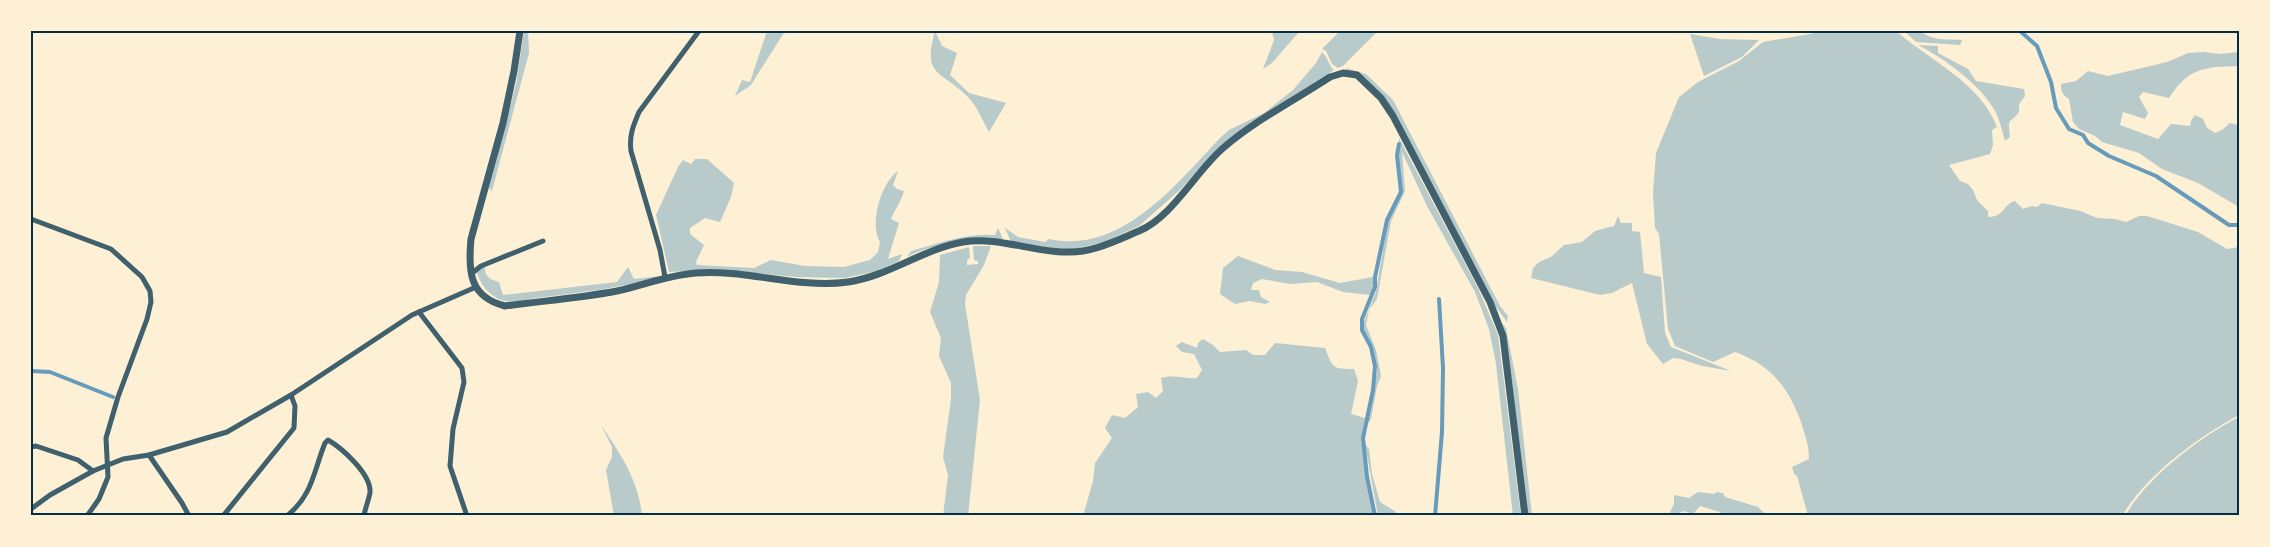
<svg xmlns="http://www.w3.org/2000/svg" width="2270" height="547" font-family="Quicksand,sans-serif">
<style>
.green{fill:#b9caca}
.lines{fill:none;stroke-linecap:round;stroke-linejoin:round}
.stream{stroke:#669bbc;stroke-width:4}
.minor{stroke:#3f606c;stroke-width:5}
.tertiary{stroke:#3f606c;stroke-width:7}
.neatline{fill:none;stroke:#003049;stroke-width:2}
</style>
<rect width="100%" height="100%" fill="#fdf0d5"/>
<g class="green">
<path d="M524,31H528L529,53L492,191L489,188L516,84Z"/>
<path d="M767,31H785L751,85L735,96L742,80L750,82Z"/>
<path d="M935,31L942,46L957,53L950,75L969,93L1006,103L989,132C982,120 977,105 967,96C941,70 922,77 935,31Z"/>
<path d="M1272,31H1297L1298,33L1272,63L1263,69L1274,40Z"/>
<path d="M1378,31L1343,66L1338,68L1332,64L1326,51L1322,49L1339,32Z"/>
<path d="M1827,31H1896C1929,60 1981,83 1997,127L1992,130L1993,145L1990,154L1949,165L1960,181L1968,184L1973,190L1977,200L1988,211V217C2005,217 2002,205 2015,201L2023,209L2032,206L2037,207L2042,203L2080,211L2097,218L2115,219L2126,222L2139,216H2147L2198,232L2227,249L2239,247V382L2237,387L2239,390V415C2197,438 2147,474 2122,516H1808L1797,476L1794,474L1792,467L1809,459C1809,445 1805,435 1801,422C1788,387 1771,365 1735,352L1713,362L1675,346L1668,329L1659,234L1655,228L1653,193L1656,153L1679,97L1698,82L1739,61L1763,42Z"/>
<path d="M1904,31H1926L1923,33C1933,41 1950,39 1962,40L1960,45L1916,42Z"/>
<path d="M1690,34L1720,39L1759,40L1742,57L1704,76Z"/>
<path d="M1918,45L1938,46V53L1968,69L1976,81L2024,89L2025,96L2019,104V112C2008,126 2008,116 2010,137L2005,141C2002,131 2000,120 1995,111C1980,84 1945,59 1918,45Z"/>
<path d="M1322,52C1328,57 1328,65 1334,70L1217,149L1181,189L1139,226L1104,242L1074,249H1058L1011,242L1005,228L1018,237L1045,242L1049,239C1122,255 1177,183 1221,137L1229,130L1264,113L1293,90L1316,63Z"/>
<path d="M2204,52L2220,54L2239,52V66C2205,67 2189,67 2169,98L2143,92L2139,97L2148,113L2145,119L2123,112L2120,125L2158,139L2171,124L2190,126L2191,121L2195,115L2203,119L2207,128L2215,133L2222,130L2230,123L2238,125L2239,207L2198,183L2162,169L2139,153L2102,142L2095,136L2079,129L2073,122L2069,99C2062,95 2061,91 2061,84L2076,81L2088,71L2108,76L2167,62L2188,53Z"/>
<path d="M1346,68L1366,74L1393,100L1500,306L1508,316L1507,322L1491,300L1386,99L1365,78L1346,71Z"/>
<path d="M1399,138L1478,288L1498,335L1521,516H1513L1496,364L1489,329L1475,292L1427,206L1402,152L1405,191L1391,221L1377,299L1369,310L1366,325L1376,350L1381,376L1377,386L1371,419L1367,425L1377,372L1373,349L1365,333L1363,324L1376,292L1388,219L1402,193L1398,157Z"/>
<path d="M695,159H707L734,183L731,197L720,222L705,218L690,228V234L704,245L696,262L697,265L754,268L771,260L805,266L844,267L870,260L878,252L880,242C869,224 881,183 898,171L893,185L897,189L904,191C901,202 895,209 891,219L899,223L888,259L902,254L899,261L877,271L845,278L796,277L715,269L669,272L656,215L678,167L683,160L691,164Z"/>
<path d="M1618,216L1621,223H1632V231L1640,232L1644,273L1661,277L1665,333L1671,347L1731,371L1702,366L1681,359L1673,358L1663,364L1647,344L1632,283L1612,293L1600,295L1531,278L1533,268L1539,262L1551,257L1564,245L1582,242L1595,231L1614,226Z"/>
<path d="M998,228L1003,239C971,242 936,241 907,257L911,251C939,243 965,233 995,235Z"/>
<path d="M973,246H991L984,265L966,295L965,304L980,400L968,516H943L948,475L943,457L951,399V383L939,356L941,338L930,312L939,282L940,255L969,247L970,257L967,261V265L978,264V261L974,260Z"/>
<path d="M1238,256L1275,270L1302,272L1340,283L1373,277V288L1370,295L1343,292L1317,282L1290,284L1262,279L1253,283L1251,290H1259L1261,297L1270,302L1265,304L1250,301L1235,304L1220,294L1223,268Z"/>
<path d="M485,266C484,276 490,280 499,282L503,295L617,282L628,267L634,279L661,276C623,288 583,292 544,297C532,298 517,303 505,301C491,298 480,285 477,272Z"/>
<path d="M1500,321L1506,328L1518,389L1532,516H1527L1512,381Z"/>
<path d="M1203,339L1213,345L1220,352L1246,350L1253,355H1265L1275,343L1325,348C1333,368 1332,369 1354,369L1358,381L1351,414L1365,418L1361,440L1373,516H1083L1093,481L1095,463L1112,438L1105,428L1112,415L1125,418L1138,407L1136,394L1148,392L1156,398L1163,391L1161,378C1174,374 1184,379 1197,378L1202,370L1194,354L1182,352L1176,346L1182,342L1197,348L1198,343Z"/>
<path d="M2239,417V516H2125C2147,477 2200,437 2239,417Z"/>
<path d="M601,425C620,453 639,481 642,516H614L606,470L612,457V447Z"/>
<path d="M1365,444L1369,449L1372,474L1380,502L1396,512V516H1378Z"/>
<path d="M1698,492L1715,494L1716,492L1723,493L1725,497L1758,507L1767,516H1723L1720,512L1700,506L1693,514L1684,511L1673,515L1670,512L1674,504V495L1689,498Z"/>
</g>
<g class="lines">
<g class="stream">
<path d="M2020,31L2037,46L2051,82L2056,108L2069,129L2083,135L2088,143L2109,156L2156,176L2229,225H2239"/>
<path d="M31,371L50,372L113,397"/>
<path d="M1375,516L1367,477L1363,438L1373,390L1375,366L1371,347L1362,330V319L1375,287V277L1387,220L1401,192L1397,155L1399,144"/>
<path d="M1435,516L1442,432L1443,368L1439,299"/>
</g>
<g class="minor">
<path d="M31,219L111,249L142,277L150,291L151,302L147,319L118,397L106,438L108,477L99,499L87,516"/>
<path d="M471,274L481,266L543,241"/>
<path d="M665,277L660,250L631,151C629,136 633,126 639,112L699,31"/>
<path d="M419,312L462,368L464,382L453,429L450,466L467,516"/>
<path d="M31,447L36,446L78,460L93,471"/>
<path d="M149,455L182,503L189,516"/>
<path d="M31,509L50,495L93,471L123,459L149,455L227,432L291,395L412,315L476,287"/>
<path d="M223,516L294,428L295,406L291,395"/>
<path d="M287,516C313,494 313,473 325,443L328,440C342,448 371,474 370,492C369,500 365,508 364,516"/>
</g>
<path class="tertiary" d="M520,31L514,71L503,123L471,239C468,271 469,297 505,306C542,301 580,298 617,291C644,285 668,275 696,273C746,269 798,289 848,282C889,276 923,249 963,242C997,236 1032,252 1066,252C1092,253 1115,241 1139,231C1172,217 1195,173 1222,149C1254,121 1295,100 1330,77L1343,73L1357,75L1381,98L1393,116L1490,302L1503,336L1525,516"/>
</g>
<rect width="2270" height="547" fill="none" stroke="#fdf0d5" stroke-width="65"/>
<rect x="32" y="32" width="2206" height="482" class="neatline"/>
</svg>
